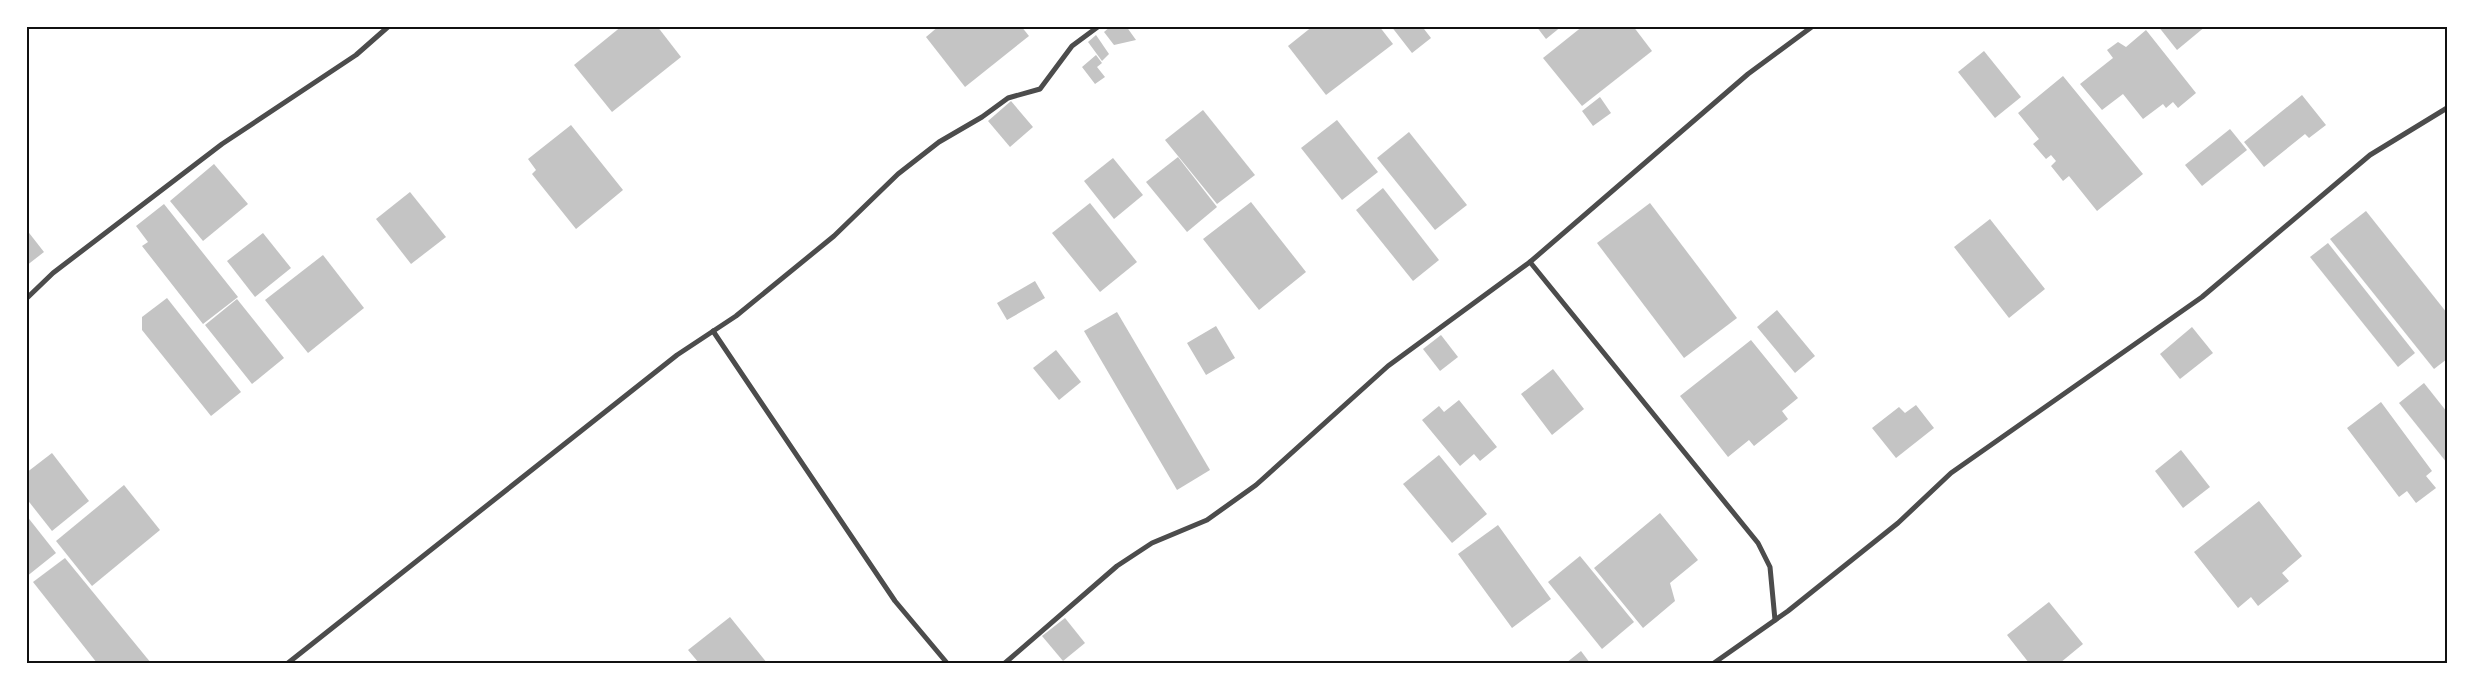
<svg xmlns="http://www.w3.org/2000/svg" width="2473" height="689" font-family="Lato,sans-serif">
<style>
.building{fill:#c4c4c4}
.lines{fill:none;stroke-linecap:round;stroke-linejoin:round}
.minor{stroke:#4c4c4c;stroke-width:5}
.neatline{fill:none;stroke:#111;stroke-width:2}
</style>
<rect width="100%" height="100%" fill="#fff"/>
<g class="building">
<path d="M622,26H657L681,57L612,112L574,65Z"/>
<path d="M939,26H1021L1029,36L965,87L926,37Z"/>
<path d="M1111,26H1126L1136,40L1114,45L1104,32Z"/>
<path d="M1313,26H1379L1393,44L1326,95L1288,46Z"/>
<path d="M1391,26H1427L1424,29L1431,38L1412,53Z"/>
<path d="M1536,26H1562L1546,39Z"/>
<path d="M1583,26H1633L1652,51L1582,106L1543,58Z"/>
<path d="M2158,26H2206L2177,50Z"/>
<path d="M2146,30L2196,93L2178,108L2173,102L2166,108L2163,104L2143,119L2123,94L2102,110L2080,84L2113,58L2107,50L2118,42L2126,47Z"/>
<path d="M1096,35L1109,54L1102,61L1088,42Z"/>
<path d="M1984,51L2021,97L1995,118L1958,72Z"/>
<path d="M1096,55L1102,63L1097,67L1105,77L1095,84L1082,67Z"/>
<path d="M2063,76L2143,174L2097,211L2069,176L2063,181L2051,166L2056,161L2051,155L2046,159L2033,144L2039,139L2018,113Z"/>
<path d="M2302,95L2326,125L2309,138L2305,134L2264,167L2244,142Z"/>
<path d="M1600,97L1611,113L1593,126L1582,111Z"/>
<path d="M1011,101L1033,127L1010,147L988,121Z"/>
<path d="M1203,110L1255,175L1217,204L1165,140Z"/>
<path d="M1337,120L1378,172L1342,200L1301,148Z"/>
<path d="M571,125L623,190L576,229L532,174L536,170L528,159Z"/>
<path d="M2230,129L2247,150L2202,186L2185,165Z"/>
<path d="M1409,132L1467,205L1435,230L1377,158Z"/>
<path d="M1178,157L1217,207L1187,232L1146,182Z"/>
<path d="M1113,158L1143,195L1114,219L1084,181Z"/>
<path d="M214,164L248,204L203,241L170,201Z"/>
<path d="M1383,188L1439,260L1413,281L1356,210Z"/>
<path d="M410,192L446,237L411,264L376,219Z"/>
<path d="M1251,202L1306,272L1259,310L1203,239Z"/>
<path d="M1090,203L1137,262L1100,292L1052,233Z"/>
<path d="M1650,203L1737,318L1684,358L1597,243Z"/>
<path d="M164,204L238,297L203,324L142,246L148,242L136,226Z"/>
<path d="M2366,211L2447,313V359L2434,369L2330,239Z"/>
<path d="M1990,219L2045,289L2009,318L1954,247Z"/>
<path d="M26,229L44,252L26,266Z"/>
<path d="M263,233L291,268L255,297L227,261Z"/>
<path d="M2328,243L2415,353L2398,367L2310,257Z"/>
<path d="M323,255L364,308L308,353L265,300Z"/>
<path d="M1035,281L1045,298L1007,320L997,303Z"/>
<path d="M167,298L241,392L211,416L142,330V317Z"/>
<path d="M237,299L284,358L252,384L205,325Z"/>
<path d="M1777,310L1815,356L1795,373L1757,327Z"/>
<path d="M1117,312L1210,470L1177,490L1084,331Z"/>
<path d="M1216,326L1235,358L1206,375L1187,343Z"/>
<path d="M2192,327L2213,353L2180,379L2160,354Z"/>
<path d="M1441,335L1458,357L1440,371L1423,349Z"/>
<path d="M1751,340L1798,398L1782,411L1788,419L1754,446L1749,440L1728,457L1680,396Z"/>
<path d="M1056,350L1081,382L1059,400L1033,368Z"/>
<path d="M1553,369L1584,409L1552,435L1521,394Z"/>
<path d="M2424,383L2447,412V463L2399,403Z"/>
<path d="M1459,400L1497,447L1480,461L1474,454L1460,466L1422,420L1439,406L1444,412Z"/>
<path d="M2381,402L2432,471L2426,476L2436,488L2416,503L2407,491L2399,497L2347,428Z"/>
<path d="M1916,405L1934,428L1896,458L1872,428L1899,407L1905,413Z"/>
<path d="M2181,450L2210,487L2183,508L2155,471Z"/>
<path d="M52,453L89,501L52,531L26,498V473Z"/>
<path d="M1439,455L1487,514L1452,543L1403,484Z"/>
<path d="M124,485L160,530L92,586L56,541Z"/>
<path d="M2259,501L2302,556L2282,573L2289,581L2258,606L2251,597L2238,608L2194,552Z"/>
<path d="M1660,513L1698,560L1670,583L1675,601L1643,628L1594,568Z"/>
<path d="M26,515L56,553L26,577Z"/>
<path d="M1498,525L1551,599L1512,628L1458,554Z"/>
<path d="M1580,556L1634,622L1602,649L1548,582Z"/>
<path d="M65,558L151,663H97L33,582Z"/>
<path d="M2049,602L2083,644L2060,663H2029L2007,635Z"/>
<path d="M730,617L767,663H699L688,650Z"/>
<path d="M1065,618L1085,643L1063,661L1042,636Z"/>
<path d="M1581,651L1590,663H1566Z"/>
</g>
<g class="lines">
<g class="minor">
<path d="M1530,262L1758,543L1770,567L1775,620"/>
<path d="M26,299L53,273L222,144L356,55L389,26"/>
<path d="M713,331L895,601L947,663"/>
<path d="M288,663L677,355L736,316L834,236L898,174L939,142L982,117L1008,98L1040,89L1072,46L1099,26"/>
<path d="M1005,663L1117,566L1152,543L1207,520L1256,485L1388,366L1530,262L1748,74L1813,26"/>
<path d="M1714,663L1788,611L1898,523L1951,473L2202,297L2370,155L2447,108"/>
<path d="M2446,663L2447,662"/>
</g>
</g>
<rect width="2473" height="689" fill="none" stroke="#ffffff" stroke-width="55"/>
<rect x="28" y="28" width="2418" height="634" class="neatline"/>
</svg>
